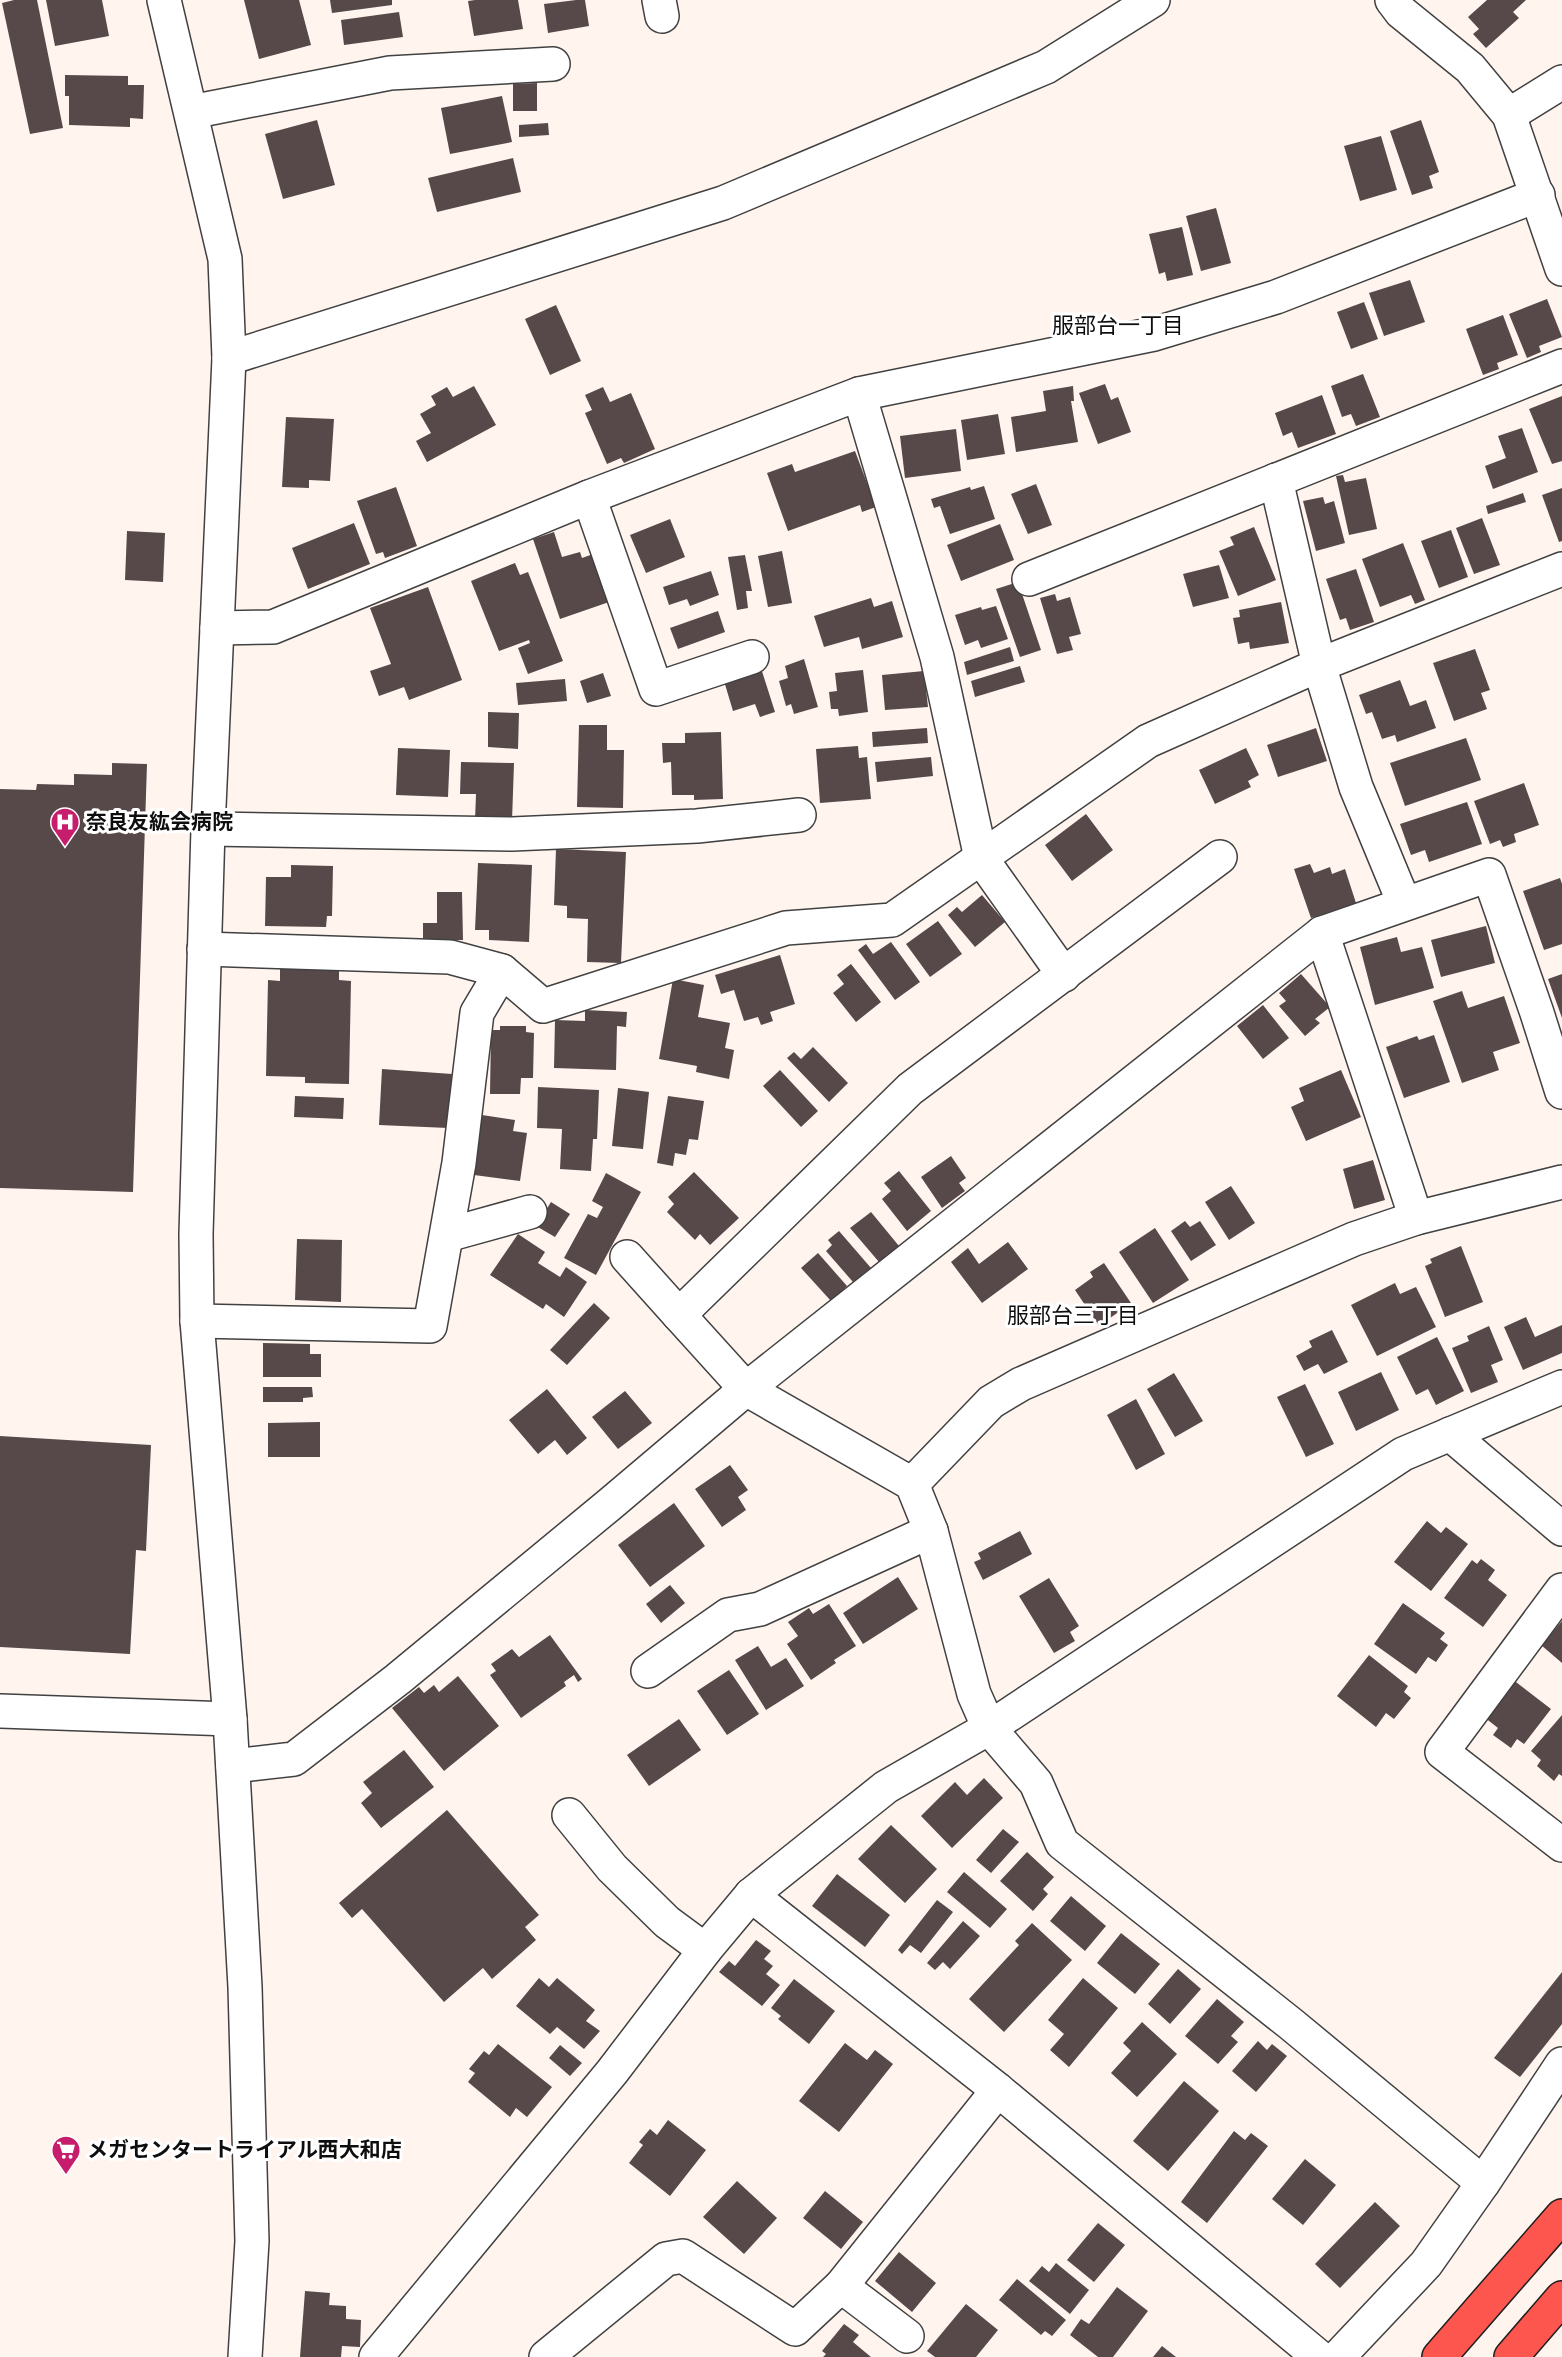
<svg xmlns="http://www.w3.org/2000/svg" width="1562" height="2357" font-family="Spectral,'Noto Sans JP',serif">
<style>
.building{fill:#57494a}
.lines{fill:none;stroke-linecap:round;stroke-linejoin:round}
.minor-casing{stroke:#414141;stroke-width:36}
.tertiary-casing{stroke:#414141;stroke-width:36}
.motorway-casing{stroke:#1f1f1f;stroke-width:36}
.minor{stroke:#fff;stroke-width:33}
.tertiary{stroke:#fff;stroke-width:33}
.motorway{stroke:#fc564f;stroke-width:33}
.labels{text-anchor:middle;stroke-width:6;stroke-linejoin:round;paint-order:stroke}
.poi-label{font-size:21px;font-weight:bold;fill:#0e0e0e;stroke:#fff;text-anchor:start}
.neighbourhood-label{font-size:22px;fill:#0e0e0e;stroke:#fff}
</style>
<rect width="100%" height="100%" fill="#fff5ee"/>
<g class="building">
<path d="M14,0H37L63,128L30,134L2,3Z"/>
<path d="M46,0H102L109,36L55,46Z"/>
<path d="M244,0H299L311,45L259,59Z"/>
<path d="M330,0H392V5L332,13Z"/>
<path d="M475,0H518L523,29L474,36L468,1Z"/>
<path d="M576,0H585L589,26L548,33L544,4Z"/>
<path d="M1487,0H1526L1513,12L1519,18L1486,48L1473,34L1479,29L1468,17Z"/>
<path d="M399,12L403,37L344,45L341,20Z"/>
<path d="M65,75L128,76V85H144L143,119L130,118V127L69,125V96H65Z"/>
<path d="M537,83V111H513V84Z"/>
<path d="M502,96L512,142L450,154L441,108Z"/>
<path d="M317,120L335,185L283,199L265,134Z"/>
<path d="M1421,120L1439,172L1429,176L1433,188L1412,195L1390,131Z"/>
<path d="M548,123L549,135L519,137V125Z"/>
<path d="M1381,136L1397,190L1360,201L1344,146Z"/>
<path d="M513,158L521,192L437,212L428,178Z"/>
<path d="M1216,208L1231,263L1201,271L1186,216Z"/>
<path d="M1182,227L1193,275L1167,281L1165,272L1159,274L1149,234Z"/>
<path d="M1410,280L1425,322L1384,336L1369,293Z"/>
<path d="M1547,299L1562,337L1539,346L1541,352L1527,358L1509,314Z"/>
<path d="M1364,302L1378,339L1351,349L1337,312Z"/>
<path d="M556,305L581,361L550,375L525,319Z"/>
<path d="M1503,315L1518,355L1497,363L1499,369L1483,375L1466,329Z"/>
<path d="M1363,374L1380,417L1356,426L1351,414L1342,417L1331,386Z"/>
<path d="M1105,384L1111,400L1118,397L1131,432L1098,444L1079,393Z"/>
<path d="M474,386L496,425L427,462L416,441L431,433L420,414L436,405L431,396L447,387L453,397Z"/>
<path d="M1073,386L1074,401H1071L1078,442L1016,452L1011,417L1046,411L1043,391Z"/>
<path d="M603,387L610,402L631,393L655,449L624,463L621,458L607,464L585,413L592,410L585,395Z"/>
<path d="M1322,395L1336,434L1298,448L1292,432L1283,436L1275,413Z"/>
<path d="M1562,396V461L1552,464L1529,409Z"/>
<path d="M998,414L1005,454L967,460L961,420Z"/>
<path d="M286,417L334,419L330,481L309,480V488L282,487Z"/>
<path d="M1522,428L1538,472L1493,489L1485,466L1506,458L1498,436Z"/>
<path d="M956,429L961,471L905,478L900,436Z"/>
<path d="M855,451L876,507L862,512L860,505L788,531L767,473L792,464L795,472Z"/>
<path d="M1343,475L1345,482L1366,478L1377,529L1349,535L1336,476Z"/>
<path d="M1036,484L1052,525L1028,534L1011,494Z"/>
<path d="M984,486L995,519L950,534L940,506L934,508L931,499L970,487L971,490Z"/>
<path d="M396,487L417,546L385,558L383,552L376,554L357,501Z"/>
<path d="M1562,488V541L1559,542L1542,495Z"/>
<path d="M1523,493L1526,502L1488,514L1486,506Z"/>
<path d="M1323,497L1325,504L1334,501L1345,543L1316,551L1303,501Z"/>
<path d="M1482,518L1500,565L1474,574L1456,528Z"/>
<path d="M670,519L685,557L646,573L630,535Z"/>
<path d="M354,523L370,564L308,589L292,548Z"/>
<path d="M1000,524L1014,560L961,581L947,545Z"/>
<path d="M1254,527L1276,580L1238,596L1219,551L1234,545L1230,537Z"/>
<path d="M1451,530L1468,577L1439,588L1421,541Z"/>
<path d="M127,531L165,533L163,582L125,580Z"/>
<path d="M554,532L562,557L580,552L582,558L596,553L612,601L560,619L533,539Z"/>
<path d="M1403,543L1425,600L1415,604L1411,595L1380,607L1362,559Z"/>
<path d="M782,551L792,603L768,607L758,556Z"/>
<path d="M745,555L752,591H746L748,608L737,610L728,557Z"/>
<path d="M515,563L520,575L528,572L563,661L528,674L518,648L530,643L529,640L499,651L471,581Z"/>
<path d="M1219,565L1229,598L1193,607L1183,574Z"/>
<path d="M1356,569L1374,622L1350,630L1346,618L1340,620L1326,579Z"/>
<path d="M711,571L719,595L690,606L687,599L669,605L663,587Z"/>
<path d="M1018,582L1041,650L1020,657L996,589Z"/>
<path d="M428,587L462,680L409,700L404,687L379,696L370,671L391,664L370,608Z"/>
<path d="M1055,594L1057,601L1070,597L1081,634L1069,637L1073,650L1057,654L1040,598Z"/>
<path d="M871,598L874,607L892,601L903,637L862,649L859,637L824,647L814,616Z"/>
<path d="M1281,602L1289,643L1250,649L1249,642L1238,644L1233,618L1240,617L1239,610Z"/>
<path d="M996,606L1008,639L981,648L978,640L965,645L955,615L981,607L982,610Z"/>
<path d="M718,611L725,632L678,649L670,628Z"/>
<path d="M1010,647L1014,661L967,675L964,662Z"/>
<path d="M1475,649L1490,690L1481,693L1487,709L1454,721L1433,663Z"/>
<path d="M804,659L818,707L794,714L791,704L786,706L779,681L788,678L785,666Z"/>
<path d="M1020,666L1025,682L975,697L971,681Z"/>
<path d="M761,668L775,712L760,717L755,704L733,711L724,681Z"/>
<path d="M863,670L868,712L839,716L838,709H831L829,692L837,691L835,673Z"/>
<path d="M924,671L928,707L885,710L882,675Z"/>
<path d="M603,673L611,696L587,703L580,681Z"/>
<path d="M565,679L567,701L518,705L516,683Z"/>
<path d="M1400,680L1410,706L1426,700L1436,728L1397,742L1395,735L1382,739L1372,712L1366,714L1359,695Z"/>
<path d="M488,712L519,713L518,749L488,747Z"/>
<path d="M579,725H607V750H624L623,808L577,807Z"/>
<path d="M927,728L928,743L873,747L872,732Z"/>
<path d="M1316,728L1327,761L1278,777L1267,745Z"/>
<path d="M721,732L723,799L694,800V795H672L671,762L663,763L662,743H685V733Z"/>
<path d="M1466,738L1481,780L1405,806L1390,763Z"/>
<path d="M858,746L859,758L867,757L871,799L820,803L816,749Z"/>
<path d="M398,748L450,750L448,797L396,795Z"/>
<path d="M1246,748L1259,775L1248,781L1251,787L1215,804L1199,770Z"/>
<path d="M931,757L933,776L877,782L875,762Z"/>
<path d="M461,762L514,763L512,821L475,820L476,794H460Z"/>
<path d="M112,763L147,764L133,1192L0,1188V789L36,790L37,784L74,785V774L112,775Z"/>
<path d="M1524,783L1539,825L1514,834L1516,842L1503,847L1500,840L1490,844L1474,801Z"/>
<path d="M1467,802L1482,844L1429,862L1425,850L1411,855L1400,824Z"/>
<path d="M1086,814L1113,850L1072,881L1045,845Z"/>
<path d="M556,849L626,852L621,963L587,962L588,919L567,918V906L554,905Z"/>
<path d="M478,863L532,865L529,942L489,940V930H475Z"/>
<path d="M1310,864L1314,873L1330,867L1332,874L1345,869L1356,903L1311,918L1294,869Z"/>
<path d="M291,865L333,866L332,916H327L326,927L265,926L266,877H291Z"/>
<path d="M1560,878L1562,884V944L1544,950L1523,891Z"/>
<path d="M437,892H462L463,940H423V923H437Z"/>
<path d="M982,895L1005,922L975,947L948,915L957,907L962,912Z"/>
<path d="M938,921L962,954L930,977L906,944Z"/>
<path d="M1486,926L1495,963L1441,977L1431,940Z"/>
<path d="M1397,937L1401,952L1422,947L1434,988L1375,1005L1360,947Z"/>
<path d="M891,942L920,982L895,1000L858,950L866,944L873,954Z"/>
<path d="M780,955L795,1004L770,1012L773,1021L761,1025L758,1017L744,1021L734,990L721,994L715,975Z"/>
<path d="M851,964L881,1002L856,1022L833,993L844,984L837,975Z"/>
<path d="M280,966L339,968V980L351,981L349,1084L305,1083V1077L266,1076L268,980L280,981Z"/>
<path d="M1301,974L1330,1007L1315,1019L1320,1023L1305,1036L1279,1006L1286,1001L1279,993Z"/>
<path d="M1562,974V1018L1548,979Z"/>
<path d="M673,979L704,985L698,1017L730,1023L725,1048L734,1050L729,1079L696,1072L697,1066L659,1059Z"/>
<path d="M1462,991L1468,1008L1504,996L1520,1043L1493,1052L1499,1070L1462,1083L1433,1001Z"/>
<path d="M1263,1005L1289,1038L1263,1059L1237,1026Z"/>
<path d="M585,1010L627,1012L626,1027L617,1026L616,1070L554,1068L555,1020L585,1021Z"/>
<path d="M500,1026H526V1032L534,1033L533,1078H521L520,1094H490L491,1030H500Z"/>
<path d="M1434,1035L1450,1082L1404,1098L1386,1047L1417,1036L1419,1040Z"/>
<path d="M813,1047L848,1083L829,1102L787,1058L794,1052L801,1059Z"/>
<path d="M382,1069L452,1074L448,1128L379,1125Z"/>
<path d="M780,1070L818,1111L801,1127L763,1086Z"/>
<path d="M1341,1070L1361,1117L1306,1141L1291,1107L1304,1101L1299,1088Z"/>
<path d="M538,1087L599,1090L597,1139H593L591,1171L560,1169L562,1129L537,1128Z"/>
<path d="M618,1088L649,1092L643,1149L612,1146Z"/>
<path d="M295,1096L344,1098L343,1119L294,1117Z"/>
<path d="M668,1096L704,1101L698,1140L689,1139L686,1155L675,1153L673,1166L657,1163Z"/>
<path d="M482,1115L515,1120L513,1131L527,1133L520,1181L474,1175Z"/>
<path d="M951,1156L966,1178L959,1183L965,1191L942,1208L921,1177Z"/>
<path d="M1373,1160L1385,1200L1354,1209L1343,1169Z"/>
<path d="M899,1171L931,1211L907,1231L882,1199L891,1191L884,1183Z"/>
<path d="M694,1172L739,1218L710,1245L700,1234L695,1240L667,1212L674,1204L668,1197Z"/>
<path d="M606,1173L641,1192L596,1275L564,1258L588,1214L597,1218L603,1207L592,1201Z"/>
<path d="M1231,1186L1255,1223L1229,1240L1205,1202Z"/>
<path d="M551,1202L570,1214L555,1237L536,1226Z"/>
<path d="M871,1212L899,1246L879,1262L850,1228Z"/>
<path d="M1185,1221L1190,1227L1200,1221L1216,1245L1191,1261L1171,1231Z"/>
<path d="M1155,1228L1189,1280L1153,1303L1119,1252Z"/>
<path d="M839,1231L871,1268L853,1282L826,1251L832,1245L828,1240Z"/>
<path d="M518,1234L545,1252L538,1263L560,1277L566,1267L587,1282L564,1317L546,1304L543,1309L490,1275Z"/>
<path d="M297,1239L342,1240L341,1302L295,1300Z"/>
<path d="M1008,1242L1028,1269L982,1303L951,1262L968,1248L979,1264Z"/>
<path d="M1461,1246L1483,1302L1445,1317L1425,1266L1432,1263L1430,1259Z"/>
<path d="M818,1253L847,1286L831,1301L801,1268Z"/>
<path d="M1104,1263L1131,1303L1099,1326L1075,1290L1093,1277L1090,1272Z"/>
<path d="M1395,1283L1400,1294L1416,1287L1436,1327L1377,1356L1351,1305Z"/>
<path d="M594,1303L610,1318L567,1365L550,1350Z"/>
<path d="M1526,1317L1535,1337L1562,1325V1353L1523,1370L1504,1327Z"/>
<path d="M1489,1326L1503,1360L1491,1365L1498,1382L1471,1393L1452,1348L1469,1341L1467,1336Z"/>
<path d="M1332,1330L1348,1362L1324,1374L1318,1364L1304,1371L1296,1356L1312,1347L1309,1341Z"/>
<path d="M1437,1337L1464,1391L1436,1405L1428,1389L1416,1395L1397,1357Z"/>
<path d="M263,1343L310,1344V1354H321V1377H263Z"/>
<path d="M1381,1372L1399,1410L1356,1431L1338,1392Z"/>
<path d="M1174,1373L1203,1421L1175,1437L1147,1389Z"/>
<path d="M1305,1384L1334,1444L1306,1457L1277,1397Z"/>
<path d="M263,1387H312L313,1397L303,1398V1402H263Z"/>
<path d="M547,1389L587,1438L567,1455L555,1440L538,1454L509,1420Z"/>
<path d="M625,1391L652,1423L618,1449L592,1417Z"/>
<path d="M1136,1399L1165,1454L1136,1470L1107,1415Z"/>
<path d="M320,1422V1457H268V1423Z"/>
<path d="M0,1436L151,1445L146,1551L136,1550L130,1654L0,1647Z"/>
<path d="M730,1465L748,1490L738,1497L746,1510L722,1527L695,1489Z"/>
<path d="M674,1503L705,1546L650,1587L618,1545Z"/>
<path d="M1427,1521L1441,1533L1446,1527L1468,1544L1431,1591L1394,1562Z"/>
<path d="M1020,1531L1032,1554L983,1580L974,1562L981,1559L978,1553Z"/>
<path d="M1481,1559L1495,1570L1488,1580L1507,1595L1483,1627L1444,1598L1472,1560L1477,1564Z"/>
<path d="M898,1577L918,1609L863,1644L843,1613Z"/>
<path d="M1049,1578L1079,1626L1070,1632L1075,1641L1054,1653L1019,1596Z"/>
<path d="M670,1585L685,1603L661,1623L646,1604Z"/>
<path d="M1403,1603L1445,1633L1440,1639L1448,1645L1436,1662L1428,1657L1416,1674L1374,1644Z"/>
<path d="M829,1604L856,1646L834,1660L836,1663L811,1680L787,1644L798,1636L788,1622L809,1608L813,1614Z"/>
<path d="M1562,1621V1663L1541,1645Z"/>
<path d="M550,1635L582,1679L578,1682L574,1675L564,1682L566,1686L521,1718L490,1675L496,1671L491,1664L512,1649L519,1657Z"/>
<path d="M758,1646L771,1667L786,1658L804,1686L766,1710L735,1660Z"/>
<path d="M1369,1655L1408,1686L1404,1692L1411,1698L1394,1719L1386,1713L1376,1727L1337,1696Z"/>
<path d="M729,1670L759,1714L727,1735L697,1691Z"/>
<path d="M458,1676L499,1726L444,1771L392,1708L419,1687L424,1693L434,1685L439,1692Z"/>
<path d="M1512,1679L1551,1709L1524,1744L1517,1739L1511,1748L1493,1735L1498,1728L1484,1717Z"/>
<path d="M1562,1715V1776L1559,1774L1554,1781L1537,1766L1541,1760L1531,1751Z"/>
<path d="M679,1719L701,1750L649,1786L627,1755Z"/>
<path d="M404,1750L434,1787L381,1828L361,1803L372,1793L363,1782Z"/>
<path d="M984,1778L1003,1798L952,1848L921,1816L955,1782L967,1795Z"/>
<path d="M447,1810L539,1915L525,1927L536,1940L492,1979L483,1968L444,2002L362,1909L352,1918L339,1903Z"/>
<path d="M891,1825L937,1869L905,1903L858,1859Z"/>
<path d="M1003,1829L1019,1842L991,1873L976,1860Z"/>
<path d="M1027,1852L1054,1877L1043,1889L1048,1894L1033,1911L1000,1881Z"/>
<path d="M964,1872L1007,1909L990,1928L947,1892Z"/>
<path d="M837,1874L890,1915L865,1947L812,1906Z"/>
<path d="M1071,1896L1106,1926L1085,1951L1050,1921Z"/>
<path d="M937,1900L953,1912L921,1953L910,1945L902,1954L898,1950Z"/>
<path d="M963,1921L980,1936L950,1969L943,1962L935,1970L927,1963Z"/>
<path d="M1032,1923L1072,1960L1004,2032L969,1999L1019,1945L1015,1941Z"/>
<path d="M1121,1933L1160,1964L1135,1994L1097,1963Z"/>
<path d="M756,1940L771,1951L764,1959L773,1966L766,1974L780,1985L762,2006L719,1972L729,1961L735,1966Z"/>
<path d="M1178,1969L1201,1989L1170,2024L1148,2004Z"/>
<path d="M1562,1972V2024L1520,2077L1494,2058Z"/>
<path d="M539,1978L549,1987L557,1978L595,2010L586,2021L600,2031L584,2049L557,2027L550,2034L516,2006Z"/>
<path d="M1083,1978L1118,2008L1069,2067L1050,2050L1064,2034L1048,2020Z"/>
<path d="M794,1979L835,2011L809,2044L778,2019L781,2016L771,2008Z"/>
<path d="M1217,1999L1244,2022L1231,2036L1238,2042L1218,2064L1185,2036Z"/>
<path d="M1142,2022L1177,2054L1137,2097L1111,2073L1131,2051L1123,2043Z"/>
<path d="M1258,2041L1267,2050L1272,2044L1287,2056L1256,2092L1232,2071Z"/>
<path d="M845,2043L867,2060L875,2050L893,2064L839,2132L799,2101Z"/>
<path d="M498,2044L552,2087L527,2117L516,2108L510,2117L468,2082L475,2073L469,2069L484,2051L489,2055Z"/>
<path d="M560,2045L582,2063L570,2076L549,2058Z"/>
<path d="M1184,2081L1219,2111L1168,2171L1133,2141Z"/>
<path d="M668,2120L706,2150L670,2196L629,2163L643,2145L639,2142L650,2129L657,2135Z"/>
<path d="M1234,2131L1245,2140L1251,2133L1268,2146L1207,2223L1181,2202Z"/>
<path d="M1305,2159L1336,2185L1303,2225L1272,2199Z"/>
<path d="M737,2181L777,2218L744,2254L703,2217Z"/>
<path d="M825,2191L863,2222L841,2249L803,2218Z"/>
<path d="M1375,2202L1400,2226L1340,2288L1315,2264Z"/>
<path d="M1098,2223L1125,2245L1094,2282L1067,2260Z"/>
<path d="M899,2252L936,2283L912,2312L875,2281Z"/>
<path d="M1056,2263L1089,2290L1070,2314L1029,2281L1042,2266L1049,2272Z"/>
<path d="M1017,2279L1066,2320L1052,2336L1045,2331L1041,2335L999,2300Z"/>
<path d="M1117,2287L1148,2311L1113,2357H1098L1070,2335L1081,2319L1089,2324Z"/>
<path d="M305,2291L330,2293L329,2305L346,2306V2319L361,2320L360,2347L342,2346L341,2357H300Z"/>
<path d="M966,2304L998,2330L976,2357H935L927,2351Z"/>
<path d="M844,2324L859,2335L853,2342L871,2357H823L826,2354L822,2351Z"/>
<path d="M1162,2346L1176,2357H1153Z"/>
</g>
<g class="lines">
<g class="minor-casing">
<g id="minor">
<path d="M659,0L662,16"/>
<path d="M1392,0L1401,12L1470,68L1509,115L1562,269"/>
<path d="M191,112L390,73L553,64"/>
<path d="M1509,115L1562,82"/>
<path d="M859,394L937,657L981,858L1064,975"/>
<path d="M1276,480L1319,665L1356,787L1404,903"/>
<path d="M589,497L656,689L752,657"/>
<path d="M1029,579L1562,366"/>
<path d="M217,628L273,627L589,497L859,394L1154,334L1276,297L1538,195"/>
<path d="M208,829L512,834L697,826L799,815"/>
<path d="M1220,857L910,1089L679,1315L746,1389L912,1484L931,1531L974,1694L989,1728L1036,1783L1062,1843L1291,2024L1483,2183"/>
<path d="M1322,933L1416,1218"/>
<path d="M204,949L450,957L502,971L543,1006L786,928L892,920L1148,741L1319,665L1562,569"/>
<path d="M447,1235L530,1212"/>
<path d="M627,1257L679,1315"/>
<path d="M197,1321L430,1326L459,1163L477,1013L502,971"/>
<path d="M1450,1434L1562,1529"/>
<path d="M912,1484L991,1402L1021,1384L1354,1239L1416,1218L1562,1182"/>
<path d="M1562,1590L1442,1752L1562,1845"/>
<path d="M648,1671L728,1615L760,1609L931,1531"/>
<path d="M0,1711L230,1719"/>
<path d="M233,1766L294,1759L398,1679L609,1505L746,1389L1322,933L1489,875L1537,1013L1562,1092"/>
<path d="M569,1815L612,1868L667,1922L705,1950"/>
<path d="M751,1895L998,2090L1319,2357"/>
<path d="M841,2286L907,2336"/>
<path d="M376,2357L612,2072L705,1950L751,1895L886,1787L989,1728L1403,1454L1562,1387"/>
<path d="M546,2357L666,2259L683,2256L795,2329L841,2286L998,2090"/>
<path d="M1338,2357L1426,2264L1483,2183L1562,2064"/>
</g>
</g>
<g class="tertiary-casing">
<g id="tertiary">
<path d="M164,0L225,259L229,358L208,829L196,1234L197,1321L230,1719L245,1987L252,2241L245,2357"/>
<path d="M229,358L723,203L1046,67L1153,0"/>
</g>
</g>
<g class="motorway-casing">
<g id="motorway">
<path d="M1439,2357L1562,2216"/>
<path d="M1511,2357L1562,2298"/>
</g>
</g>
<use href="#minor" class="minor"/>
<use href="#tertiary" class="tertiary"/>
<use href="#motorway" class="motorway"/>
</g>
<defs>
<g id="hospital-pin" transform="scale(1.5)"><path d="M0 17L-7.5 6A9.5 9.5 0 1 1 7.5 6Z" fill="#c61d6c" stroke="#fff"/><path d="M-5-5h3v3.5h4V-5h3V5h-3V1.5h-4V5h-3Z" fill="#fff"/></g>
<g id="supermarket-pin" transform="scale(1.5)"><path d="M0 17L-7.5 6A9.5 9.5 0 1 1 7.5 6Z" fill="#c61d6c" stroke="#fff"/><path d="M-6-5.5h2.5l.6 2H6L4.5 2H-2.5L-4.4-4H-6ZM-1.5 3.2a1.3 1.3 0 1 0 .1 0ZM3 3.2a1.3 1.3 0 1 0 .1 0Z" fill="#fff"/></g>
</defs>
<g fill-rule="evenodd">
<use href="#hospital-pin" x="65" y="822"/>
<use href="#supermarket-pin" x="66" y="2150"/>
</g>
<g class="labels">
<g class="poi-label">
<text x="86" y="829">奈良友紘会病院</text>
<text x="87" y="2157">メガセンタートライアル西大和店</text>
</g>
<g class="neighbourhood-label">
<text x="1118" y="333">服部台一丁目</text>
<text x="1073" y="1323">服部台三丁目</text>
</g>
</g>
</svg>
